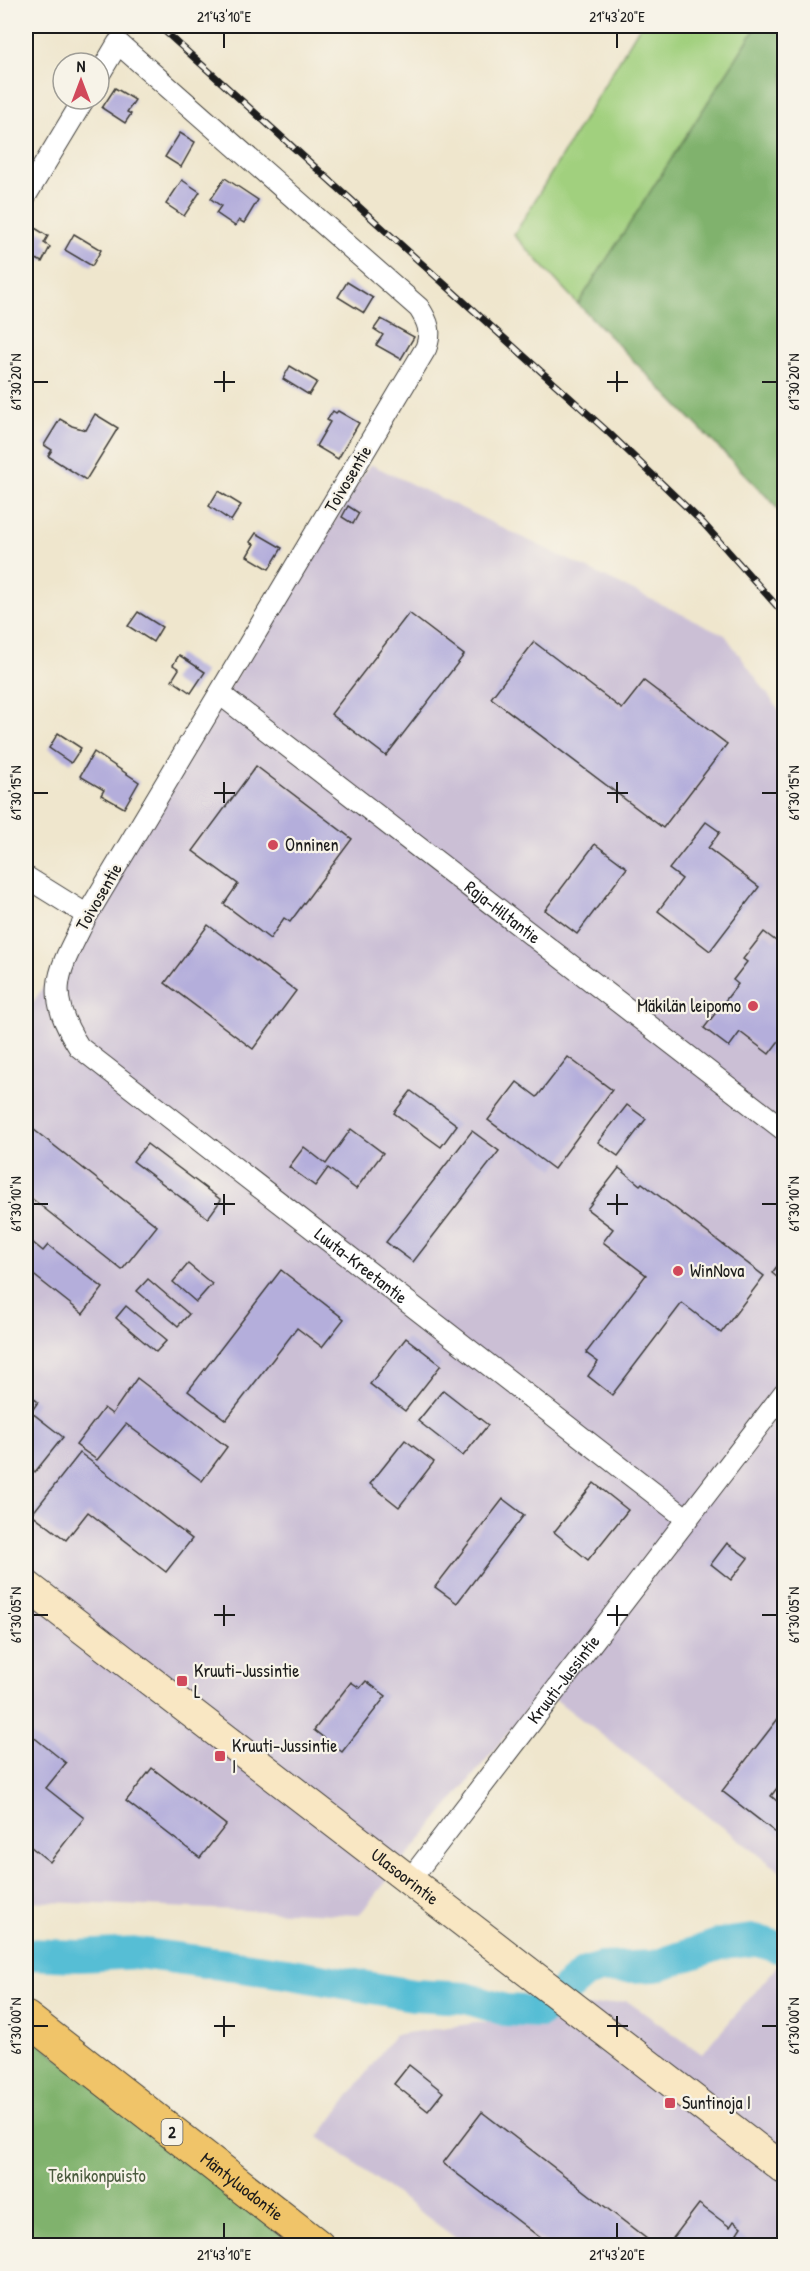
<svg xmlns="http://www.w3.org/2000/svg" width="810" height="2271" font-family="'Patrick Hand',sans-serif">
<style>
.industrial{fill:#cbbfd5}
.green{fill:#a1d07e;stroke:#5e764d;stroke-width:1.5}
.forest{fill:#80b26d;stroke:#4e6744;stroke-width:1.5}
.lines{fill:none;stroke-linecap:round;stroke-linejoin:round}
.river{stroke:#57bed5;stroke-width:32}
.building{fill:#b4aedb}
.street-casing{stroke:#3c3a37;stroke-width:23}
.secondary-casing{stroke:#3c3a37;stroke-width:32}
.highway-casing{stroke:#3c3a37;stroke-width:35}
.street{stroke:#fff;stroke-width:21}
.secondary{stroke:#f9e7c3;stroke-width:30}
.highway{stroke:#f0c469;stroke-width:33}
.rail-casing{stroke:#1c1c1c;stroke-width:7}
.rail{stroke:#f7f3e8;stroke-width:4.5;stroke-dasharray:14;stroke-linecap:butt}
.ticks{fill:none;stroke:#1c1c1c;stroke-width:2}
.poi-dot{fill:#d1495b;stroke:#f7f3e8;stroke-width:2}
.labels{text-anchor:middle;stroke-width:4.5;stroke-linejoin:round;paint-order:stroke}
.shield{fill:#f7f3e8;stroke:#5e5c59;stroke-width:1.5}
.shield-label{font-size:16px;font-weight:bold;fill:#1c1c1c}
.street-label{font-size:18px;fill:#1c1c1c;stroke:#f7f3e8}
.poi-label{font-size:18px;fill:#1c1c1c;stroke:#f7f3e8;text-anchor:start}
.park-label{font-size:18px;fill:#4b5b3e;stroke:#f7f3e8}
.neatline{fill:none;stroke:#1c1c1c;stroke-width:2}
.ticks-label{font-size:15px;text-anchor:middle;fill:#1c1c1c}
</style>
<rect width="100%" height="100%" fill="#f7f3e8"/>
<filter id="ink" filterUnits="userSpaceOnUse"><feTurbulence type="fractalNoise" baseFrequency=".0167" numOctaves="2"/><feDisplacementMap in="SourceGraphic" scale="12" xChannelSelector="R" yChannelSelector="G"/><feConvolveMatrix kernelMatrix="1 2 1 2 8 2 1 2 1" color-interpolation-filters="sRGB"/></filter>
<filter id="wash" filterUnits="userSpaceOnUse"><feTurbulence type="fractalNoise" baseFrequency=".008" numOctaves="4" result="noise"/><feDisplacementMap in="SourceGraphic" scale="24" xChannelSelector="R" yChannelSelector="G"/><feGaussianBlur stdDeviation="1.35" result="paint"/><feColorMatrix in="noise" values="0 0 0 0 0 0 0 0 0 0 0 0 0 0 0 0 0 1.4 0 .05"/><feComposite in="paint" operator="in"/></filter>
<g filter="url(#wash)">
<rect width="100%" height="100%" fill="#efe6cd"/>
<g class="industrial">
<path d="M370,464L725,635L784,717V1874L543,1690L359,1915L26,1901V1014Z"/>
<path d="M784,1958V2245H465L319,2137L394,2035L627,2001L702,2054Z"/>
</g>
<path class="green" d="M640,26H757L578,304L514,235Z"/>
<g class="forest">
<path d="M757,26H784V518L773,503L578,304Z"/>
<path d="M26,2032L294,2245H26Z"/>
</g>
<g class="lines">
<path class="river" d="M26,1954L79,1956L138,1953L286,1973L413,1995L466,1998L505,2010L540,2012L585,1973L601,1968L655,1966L721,1944L755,1940L784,1949"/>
</g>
<g id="blocks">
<g class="building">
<path d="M115,88L135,100L127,112L131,114L125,123L102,108Z"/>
<path d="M180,133L195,142L181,167L165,157Z"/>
<path d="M225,178L258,200L244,223L239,220L235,226L216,213L221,206L211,199Z"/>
<path d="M182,180L200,192L184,216L166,204Z"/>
<path d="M30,225L48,236L44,243L50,247L42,262L34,258L31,264L26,261V232Z"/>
<path d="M74,234L101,250L92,266L65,250Z"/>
<path d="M347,282L373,298L364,313L338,297Z"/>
<path d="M381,319L414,337L401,359L376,345L383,335L374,329Z"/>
<path d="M290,366L317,382L309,395L283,379Z"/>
<path d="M333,411L336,413L338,411L359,423L338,459L316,446L330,422L327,420Z"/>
<path d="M95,414L118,428L86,480L48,456L52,450L44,445L60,419L72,426L86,430Z"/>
<path d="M218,491L241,505L231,521L209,506Z"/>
<path d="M348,506L359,513L353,524L342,517Z"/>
<path d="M256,533L282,548L269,569L247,556L254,544L250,542Z"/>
<path d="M138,612L162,627L153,642L128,626Z"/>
<path d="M409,613L464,655L386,756L331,714Z"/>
<path d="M534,642L622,709L644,681L727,744L663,828L491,698Z"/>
<path d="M179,655L205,672L191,693L172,680L179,669L173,665Z"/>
<path d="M58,733L81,748L71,763L49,748Z"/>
<path d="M94,752L139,782L124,808L101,795L104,790L80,776Z"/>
<path d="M256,766L352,839L290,922L284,918L270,939L224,904L238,884L193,851Z"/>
<path d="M706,822L720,832L708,848L759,887L710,951L658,911L682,879L669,869Z"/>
<path d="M595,844L627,868L577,934L545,910Z"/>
<path d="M208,925L296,991L253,1049L165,983Z"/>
<path d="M784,930V1034L769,1054L740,1032L729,1047L704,1028L738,984L733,980L747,962L743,959L764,932L776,941Z"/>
<path d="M568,1057L612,1090L554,1169L488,1120L517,1082L537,1097Z"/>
<path d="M411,1091L457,1125L441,1147L394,1113Z"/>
<path d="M627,1105L646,1119L618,1156L598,1142Z"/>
<path d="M29,1126L157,1226L122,1270L26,1194V1130Z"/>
<path d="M351,1129L383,1153L356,1189L328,1168L315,1186L289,1167L304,1147L326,1164Z"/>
<path d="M472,1131L499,1151L413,1262L386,1242Z"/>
<path d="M147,1144L221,1200L208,1218L133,1161Z"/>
<path d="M619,1168L640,1185L642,1183L764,1276L721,1333L682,1303L612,1395L588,1376L598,1362L586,1353L646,1275L603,1242L613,1229L587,1209Z"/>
<path d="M26,1237L43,1251L48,1245L103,1288L83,1314L26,1269Z"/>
<path d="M784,1257V1283L772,1273Z"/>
<path d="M188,1264L212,1284L196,1302L173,1282Z"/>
<path d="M281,1270L344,1319L322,1347L297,1328L226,1420L188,1391Z"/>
<path d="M148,1279L189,1314L178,1326L137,1291Z"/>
<path d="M126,1306L167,1340L156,1352L116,1318Z"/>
<path d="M406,1338L441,1365L405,1411L370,1384Z"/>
<path d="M137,1378L227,1447L202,1481L126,1424L97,1460L76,1445L104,1408L112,1414Z"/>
<path d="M443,1390L488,1425L463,1456L418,1421Z"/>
<path d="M26,1392L38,1402L31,1412L63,1437L35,1472L26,1464Z"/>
<path d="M405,1440L434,1462L399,1507L370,1484Z"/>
<path d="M80,1453L192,1539L166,1572L88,1512L66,1540L32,1514Z"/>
<path d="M594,1483L628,1510L588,1560L554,1532Z"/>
<path d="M503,1499L524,1515L457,1603L435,1587Z"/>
<path d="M727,1543L748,1558L731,1580L711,1564Z"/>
<path d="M366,1681L386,1696L342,1752L314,1730L351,1682L360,1688Z"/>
<path d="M784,1711V1779L771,1796L784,1807V1829L780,1836L722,1791Z"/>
<path d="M26,1731L66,1763L46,1788L84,1818L50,1862L26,1843Z"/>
<path d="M152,1768L226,1825L200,1858L126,1801Z"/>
<path d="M409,2065L443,2092L428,2111L394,2084Z"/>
<path d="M482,2112L656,2246H551L443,2163Z"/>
<path d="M699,2204L730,2227L734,2221L741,2227L737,2233L754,2246H667Z"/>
</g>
</g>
</g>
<g filter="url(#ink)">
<use href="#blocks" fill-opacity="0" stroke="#3c3a37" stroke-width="1.5"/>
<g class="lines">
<g class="street-casing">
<g id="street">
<path id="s1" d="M99,75L118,43L419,308C428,322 432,331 426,348L87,915C60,970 42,990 79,1047L687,1519"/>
<path d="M26,195L84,99"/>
<path id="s2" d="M220,694L784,1130"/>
<path d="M26,877L87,915"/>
<path id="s3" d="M409,1881L784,1393"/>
</g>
</g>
<g class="secondary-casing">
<g id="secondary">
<path id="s4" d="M26,1585L784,2169"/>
</g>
</g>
<g class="highway-casing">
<g id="highway">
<path id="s5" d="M26,2018L318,2246"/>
</g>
</g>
<use href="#street" class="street"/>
<use href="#secondary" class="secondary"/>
<use href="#highway" class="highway"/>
<g class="rail-casing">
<path id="rail" d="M159,26L608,432L703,523L784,614"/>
</g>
<use href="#rail" class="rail"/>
</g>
</g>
<path class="ticks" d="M224,33V48M617,33V48M224,371V392M617,371V392M33,382H48M214,382H235M607,382H628M762,382H777M224,782V803M617,782V803M33,793H48M214,793H235M607,793H628M762,793H777M224,1194V1215M617,1194V1215M33,1204H48M214,1204H235M607,1204H628M762,1204H777M224,1605V1626M617,1605V1626M33,1615H48M214,1615H235M607,1615H628M762,1615H777M224,2016V2037M617,2016V2037M33,2026H48M214,2026H235M607,2026H628M762,2026H777M224,2223V2238M617,2223V2238"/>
<g class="poi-dot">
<circle cx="273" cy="845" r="6"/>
<circle cx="753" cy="1006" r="6"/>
<circle cx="678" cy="1271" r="6"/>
<rect x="176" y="1675" width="12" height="12" rx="3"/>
<rect x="214" y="1750" width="12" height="12" rx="3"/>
<rect x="664" y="2097" width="12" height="12" rx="3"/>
</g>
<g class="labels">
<rect class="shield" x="161.5" y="2119" width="21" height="26" rx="4.5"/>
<g class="shield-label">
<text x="172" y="2138">2</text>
</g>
<g class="street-label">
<text transform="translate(348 479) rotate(-59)" y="6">Toivosentie</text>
<text transform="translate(99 897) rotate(-60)" y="6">Toivosentie</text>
<text dy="6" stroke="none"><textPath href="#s2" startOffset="357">Raja-Hiltantie</textPath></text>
<text dy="6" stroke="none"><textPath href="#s1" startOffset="1641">Luuta-Kreetantie</textPath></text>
<text dy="6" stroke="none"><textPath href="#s3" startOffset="254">Kruuti-Jussintie</textPath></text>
<text dy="6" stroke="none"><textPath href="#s4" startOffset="478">Ulasoorintie</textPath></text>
<text dy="6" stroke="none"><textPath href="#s5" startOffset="274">Mäntyluodontie</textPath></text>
</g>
<g class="poi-label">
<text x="285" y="851">Onninen</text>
<text x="741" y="1012" text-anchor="end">Mäkilän leipomo</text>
<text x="690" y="1277">WinNova</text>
<text x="194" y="1677">Kruuti-Jussintie<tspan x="194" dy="21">L</tspan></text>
<text x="232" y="1752">Kruuti-Jussintie<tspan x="232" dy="21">I</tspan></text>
<text x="682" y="2109">Suntinoja I</text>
</g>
<g class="park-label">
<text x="97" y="2182">Teknikonpuisto</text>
</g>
</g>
<rect width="810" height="2271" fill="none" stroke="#f7f3e8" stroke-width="66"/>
<g transform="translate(81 81)"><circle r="28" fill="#f7f3e8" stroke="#9f9d96" stroke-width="1.5"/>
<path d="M0-4.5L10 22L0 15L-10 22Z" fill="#d1495b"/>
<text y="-9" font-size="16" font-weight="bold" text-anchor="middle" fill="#1c1c1c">N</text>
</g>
<rect x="33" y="33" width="744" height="2205" class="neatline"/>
<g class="ticks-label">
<text x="224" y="22">21°43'10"E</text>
<text x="617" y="22">21°43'20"E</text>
<text transform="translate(16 382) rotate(-90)" y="5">61°30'20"N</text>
<text transform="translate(794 382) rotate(-90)" y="5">61°30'20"N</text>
<text transform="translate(16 793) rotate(-90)" y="5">61°30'15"N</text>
<text transform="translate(794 793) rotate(-90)" y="5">61°30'15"N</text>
<text transform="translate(16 1204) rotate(-90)" y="5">61°30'10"N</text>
<text transform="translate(794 1204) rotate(-90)" y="5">61°30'10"N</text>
<text transform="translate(16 1615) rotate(-90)" y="5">61°30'05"N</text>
<text transform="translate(794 1615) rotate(-90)" y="5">61°30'05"N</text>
<text transform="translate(16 2026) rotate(-90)" y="5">61°30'00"N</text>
<text transform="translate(794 2026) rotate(-90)" y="5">61°30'00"N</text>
<text x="224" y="2260">21°43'10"E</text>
<text x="617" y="2260">21°43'20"E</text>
</g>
</svg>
